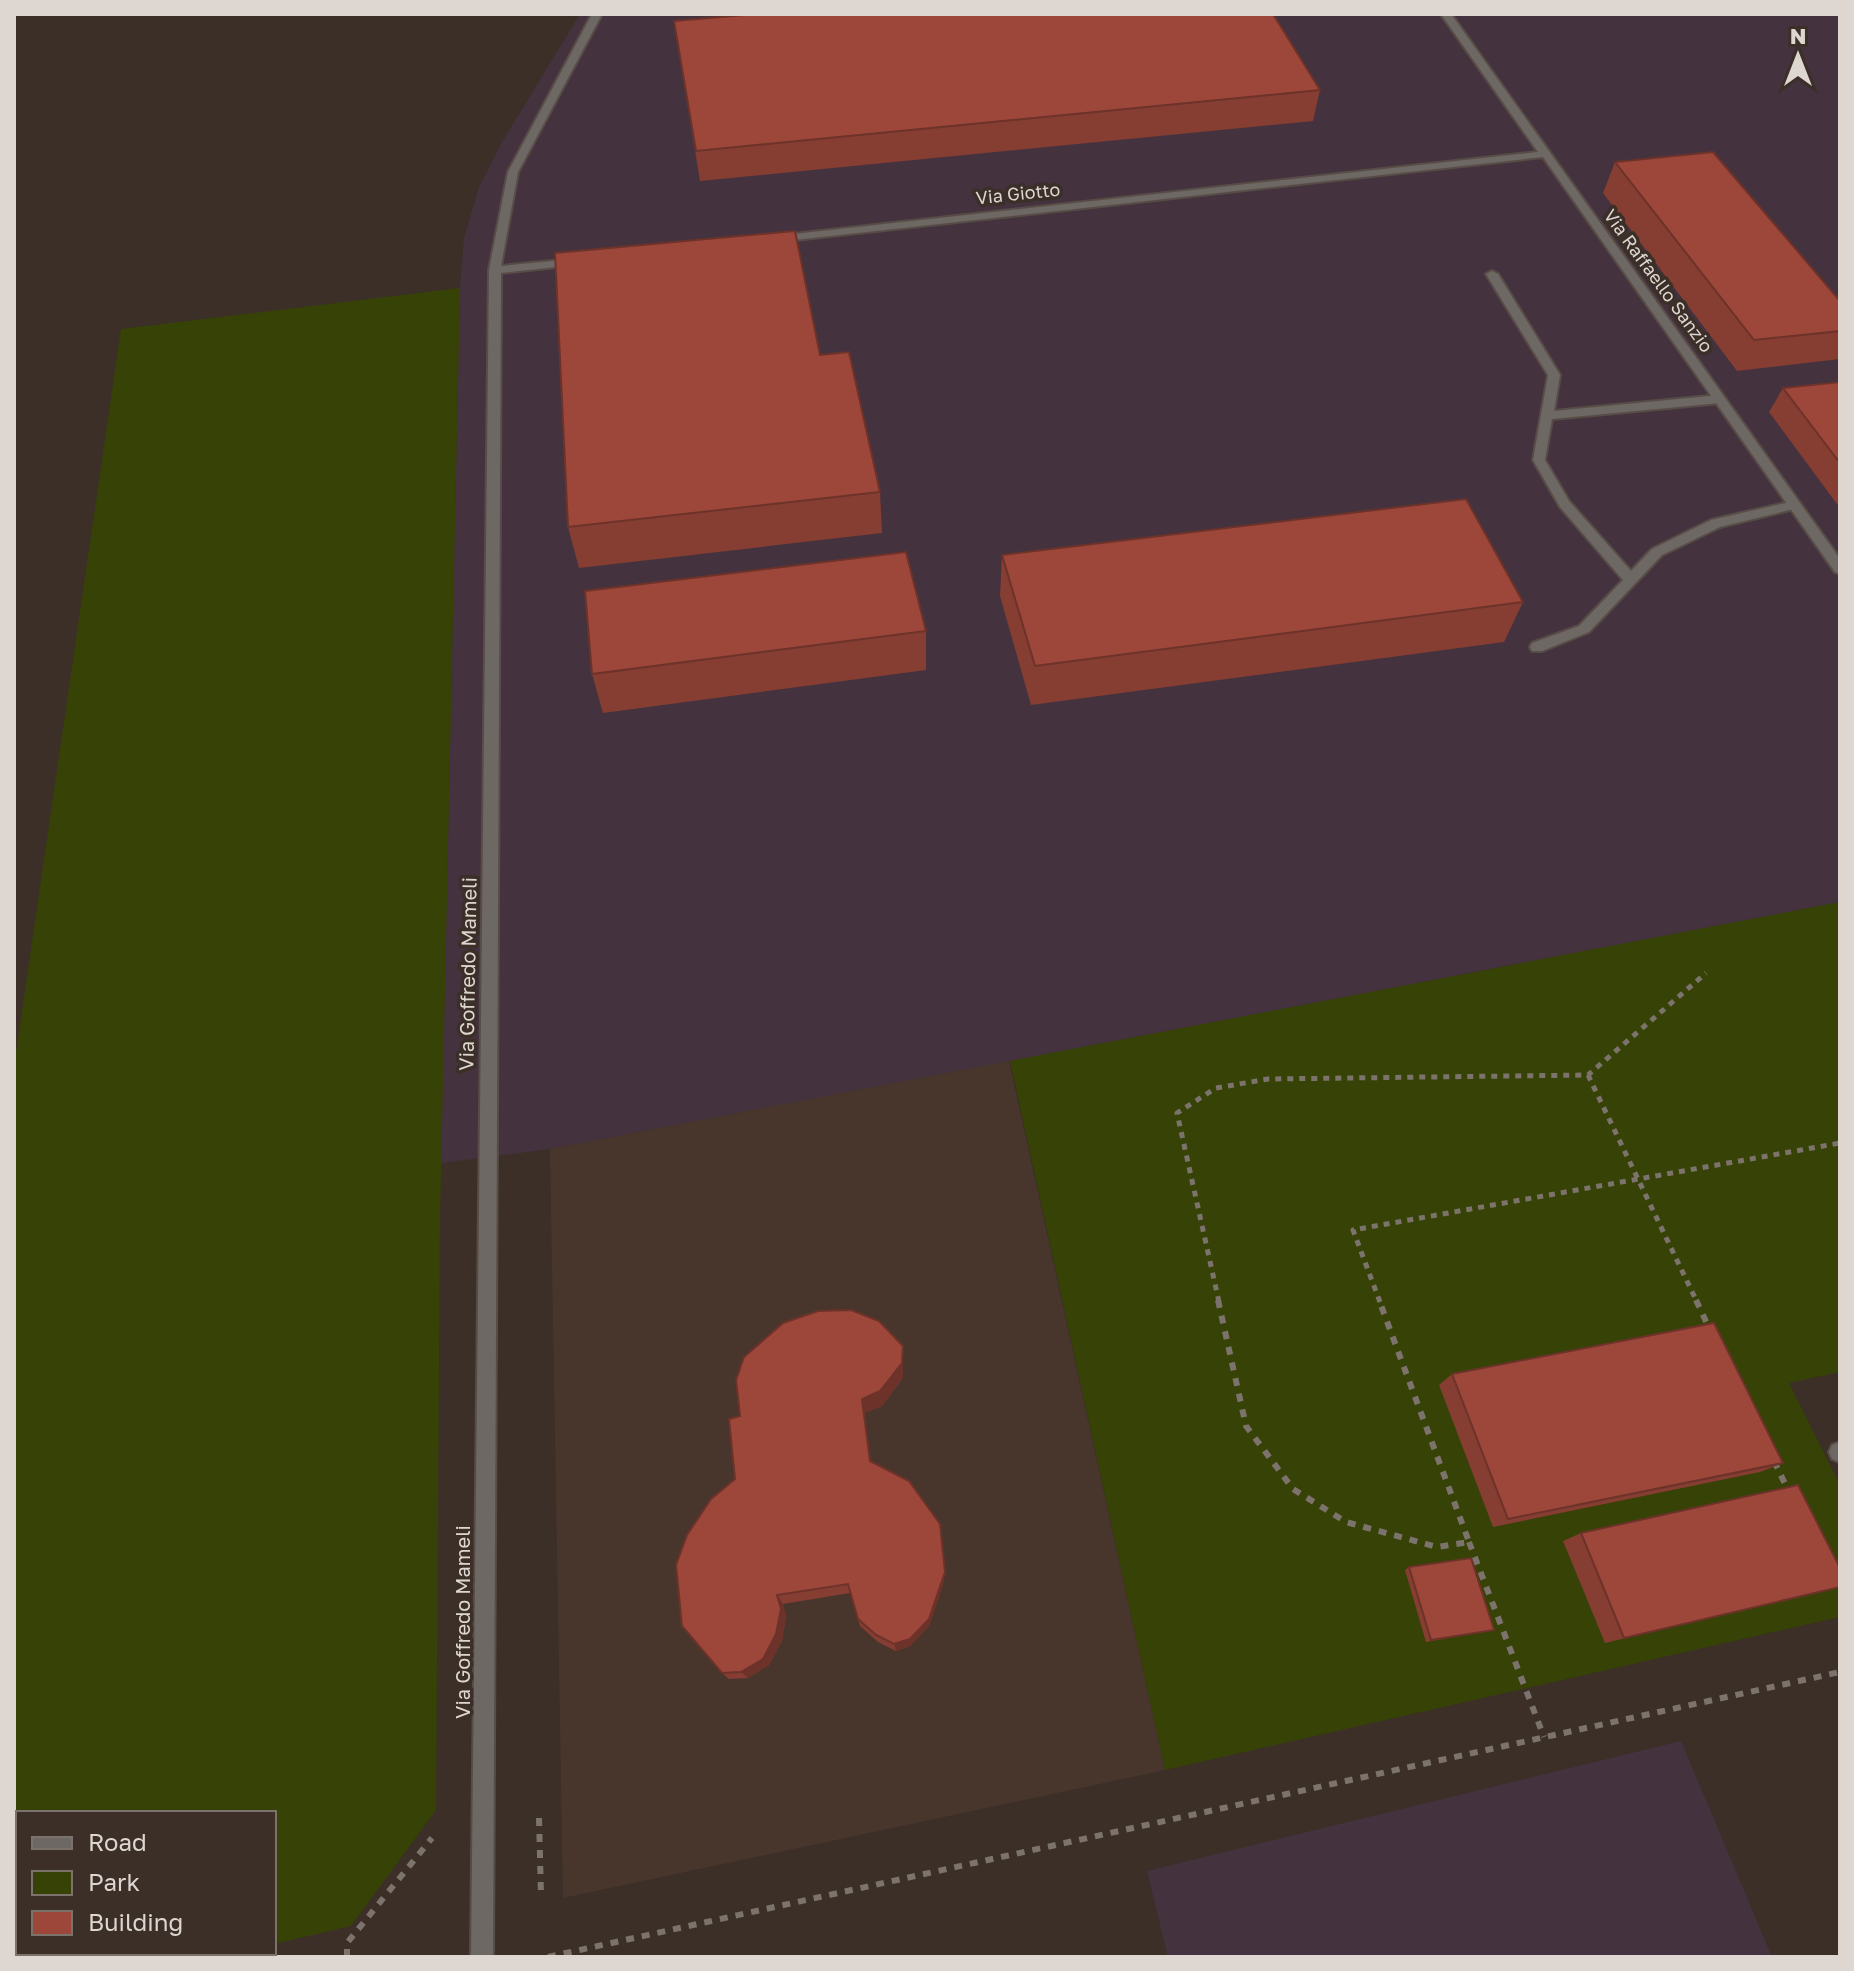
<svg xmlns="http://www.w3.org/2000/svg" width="1854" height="1971" font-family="'Golos Text',sans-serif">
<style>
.industrial{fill:#44333f}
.built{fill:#48362c}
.green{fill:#374206}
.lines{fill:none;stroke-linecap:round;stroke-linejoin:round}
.lane-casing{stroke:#584d46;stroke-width:4}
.street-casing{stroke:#584d46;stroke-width:4}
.path-far1{stroke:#7d736d;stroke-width:5;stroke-dasharray:6 6;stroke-linecap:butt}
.path{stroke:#7d736d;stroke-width:6;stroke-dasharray:8 8;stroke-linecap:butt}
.lane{fill:#6e6865;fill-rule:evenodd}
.street{fill:#6e6865;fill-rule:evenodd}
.wall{fill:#863d32}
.shaded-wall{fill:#6d3229}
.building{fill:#9c473a;stroke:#6d3229;stroke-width:2}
.labels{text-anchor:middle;stroke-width:7;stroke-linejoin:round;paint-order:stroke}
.far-street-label{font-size:18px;fill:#ded6d1;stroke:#3b2f28}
.street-label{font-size:20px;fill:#ded6d1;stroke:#3b2f28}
</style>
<rect width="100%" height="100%" fill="#3b2f28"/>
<g class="industrial">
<path d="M580,14H1840V902L550,1149L441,1163L460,288L464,238L479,187L501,144Z"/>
<path d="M1681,1741L1772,1957H1168L1147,1871Z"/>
</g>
<path class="built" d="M1009,1061L1165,1770L563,1898L550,1149Z"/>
<g class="green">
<path d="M460,288L440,1219L436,1810L351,1926L274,1944V1813H18V1953H235L218,1957H14V1066L121,329Z"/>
<path d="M1840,902V1372L1789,1383L1840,1485V1617L1165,1770L1010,1061Z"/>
</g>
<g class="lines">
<g class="lane-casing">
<g id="lane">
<path d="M1492,271L1498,274L1560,375L1554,411L1720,395L1726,399L1720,403L1552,419L1545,460L1569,501L1631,571L1652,549L1711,520L1794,501L1798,502V508L1720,527L1662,555L1589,632L1542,651H1532L1530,647L1532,643L1579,626L1623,580L1560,507L1533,460L1548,375L1486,274Z"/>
<path d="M1840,1442V1462H1839L1832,1459L1829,1452L1832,1445Z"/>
</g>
</g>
<g class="street-casing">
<g id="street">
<path d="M592,14H602L518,172L501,266L574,259L580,262L574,265L501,273L493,1957H471L489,270L508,172Z"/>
<path d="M1441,14H1451L1840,559V574L1835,572L1543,157L776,242L771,239L776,236L1538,152Z"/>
</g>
</g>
<g class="path-far1">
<path d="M1588,1075L1697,1302"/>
<path d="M1219,1302L1177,1113L1216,1088L1268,1079L1588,1075L1706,973"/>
<path d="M1380,1302L1353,1230L1840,1143"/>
</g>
<g class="path">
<path d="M1218,1300L1246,1426L1293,1489L1346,1522L1437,1547L1469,1542L1379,1300"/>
<path d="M1696,1300L1710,1330"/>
<path d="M1774,1461L1789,1492"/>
<path d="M1469,1542L1544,1737"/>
<path d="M539,1818L541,1895"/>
<path d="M347,1957V1943L432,1838"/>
<path d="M548,1957L1840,1672"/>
</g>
<use href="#lane" class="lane"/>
<use href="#street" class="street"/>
</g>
<g class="wall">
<path d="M674,21L1320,90L1313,121L700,181Z"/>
<path d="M1615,162L1840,301V359L1737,371L1603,193Z"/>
<path d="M820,355L880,492L882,533L579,568L568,527Z"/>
<path d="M1840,382V504H1837L1769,412L1783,388Z"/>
<path d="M1002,555L1523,602L1504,642L1031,705L1000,596Z"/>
<path d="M926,631V670L603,713L592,674Z"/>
<path d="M903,1346V1378L882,1406L864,1413L870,1461L944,1581L929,1626L910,1646L896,1651L878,1642L860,1626L850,1593L783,1604L786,1617L782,1641L769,1665L748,1678L729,1679L722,1673L740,1416Z"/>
<path d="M1452,1374L1783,1463L1760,1472L1493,1527L1439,1385Z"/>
<path d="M1581,1533L1840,1587L1605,1643L1563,1541Z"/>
<path d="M1409,1567L1494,1630L1426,1642L1405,1570Z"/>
</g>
<g class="shaded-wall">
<path d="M903,1346V1378L882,1406L864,1413L862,1399Z"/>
<path d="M945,1572L944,1581L929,1626L910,1646L896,1651L894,1644Z"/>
<path d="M777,1595L783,1604L786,1617L782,1641L769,1665L748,1678L741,1672Z"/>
</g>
<g class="building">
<path d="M756,14H1273L1320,90L696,151L674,21Z"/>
<path d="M1713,152L1840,301V331L1754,340L1615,162Z"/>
<path d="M795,231L820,355L849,352L880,492L568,527L555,253Z"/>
<path d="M1840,382V463L1783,388Z"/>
<path d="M1466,499L1523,602L1035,666L1002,555Z"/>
<path d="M906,552L926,631L592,674L585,591Z"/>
<path d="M851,1310L879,1321L903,1346L902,1363L880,1391L862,1399L870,1461L909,1481L940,1524L945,1572L929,1619L910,1639L894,1644L876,1635L858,1619L848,1584L777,1595L781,1609L776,1634L763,1659L741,1672L722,1673L682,1626L676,1565L687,1535L711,1499L735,1479L729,1419L740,1416L736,1380L744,1357L783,1323L818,1311Z"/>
<path d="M1714,1323L1783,1463L1508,1519L1452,1374Z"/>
<path d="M1798,1485L1840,1568V1587L1624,1638L1581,1533Z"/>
<path d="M1471,1558L1494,1630L1431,1640L1409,1567Z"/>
</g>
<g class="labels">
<g class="far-street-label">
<text transform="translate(1018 194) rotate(-6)" y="6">Via Giotto</text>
<text transform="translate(1658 281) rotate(54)" y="6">Via Raffaello Sanzio</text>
</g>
<g class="street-label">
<text transform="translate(468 974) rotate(-89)" y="7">Via Goffredo Mameli</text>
<text transform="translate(463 1622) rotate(-90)" y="7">Via Goffredo Mameli</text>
</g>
</g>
<rect width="1854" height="1971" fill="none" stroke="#ded6d1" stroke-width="32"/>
<rect x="16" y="1811" width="260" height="144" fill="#3b2f28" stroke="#7c726c" stroke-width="2"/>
<rect x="32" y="1837" width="40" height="12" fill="#6e6865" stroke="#7c726c" stroke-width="2"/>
<text x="88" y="1851" font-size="24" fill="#ded6d1">Road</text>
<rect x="32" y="1871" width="40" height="24" fill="#374206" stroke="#7c726c" stroke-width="2"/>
<text x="88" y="1891" font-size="24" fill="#ded6d1">Park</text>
<rect x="32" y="1911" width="40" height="24" fill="#9c473a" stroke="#7c726c" stroke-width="2"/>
<text x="88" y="1931" font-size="24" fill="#ded6d1">Building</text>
<g transform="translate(1798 56)" stroke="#3b2f28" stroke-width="6" paint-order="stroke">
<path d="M0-6L14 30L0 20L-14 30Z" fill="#ded6d1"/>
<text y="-12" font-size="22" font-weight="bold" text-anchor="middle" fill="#ded6d1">N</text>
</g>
</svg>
